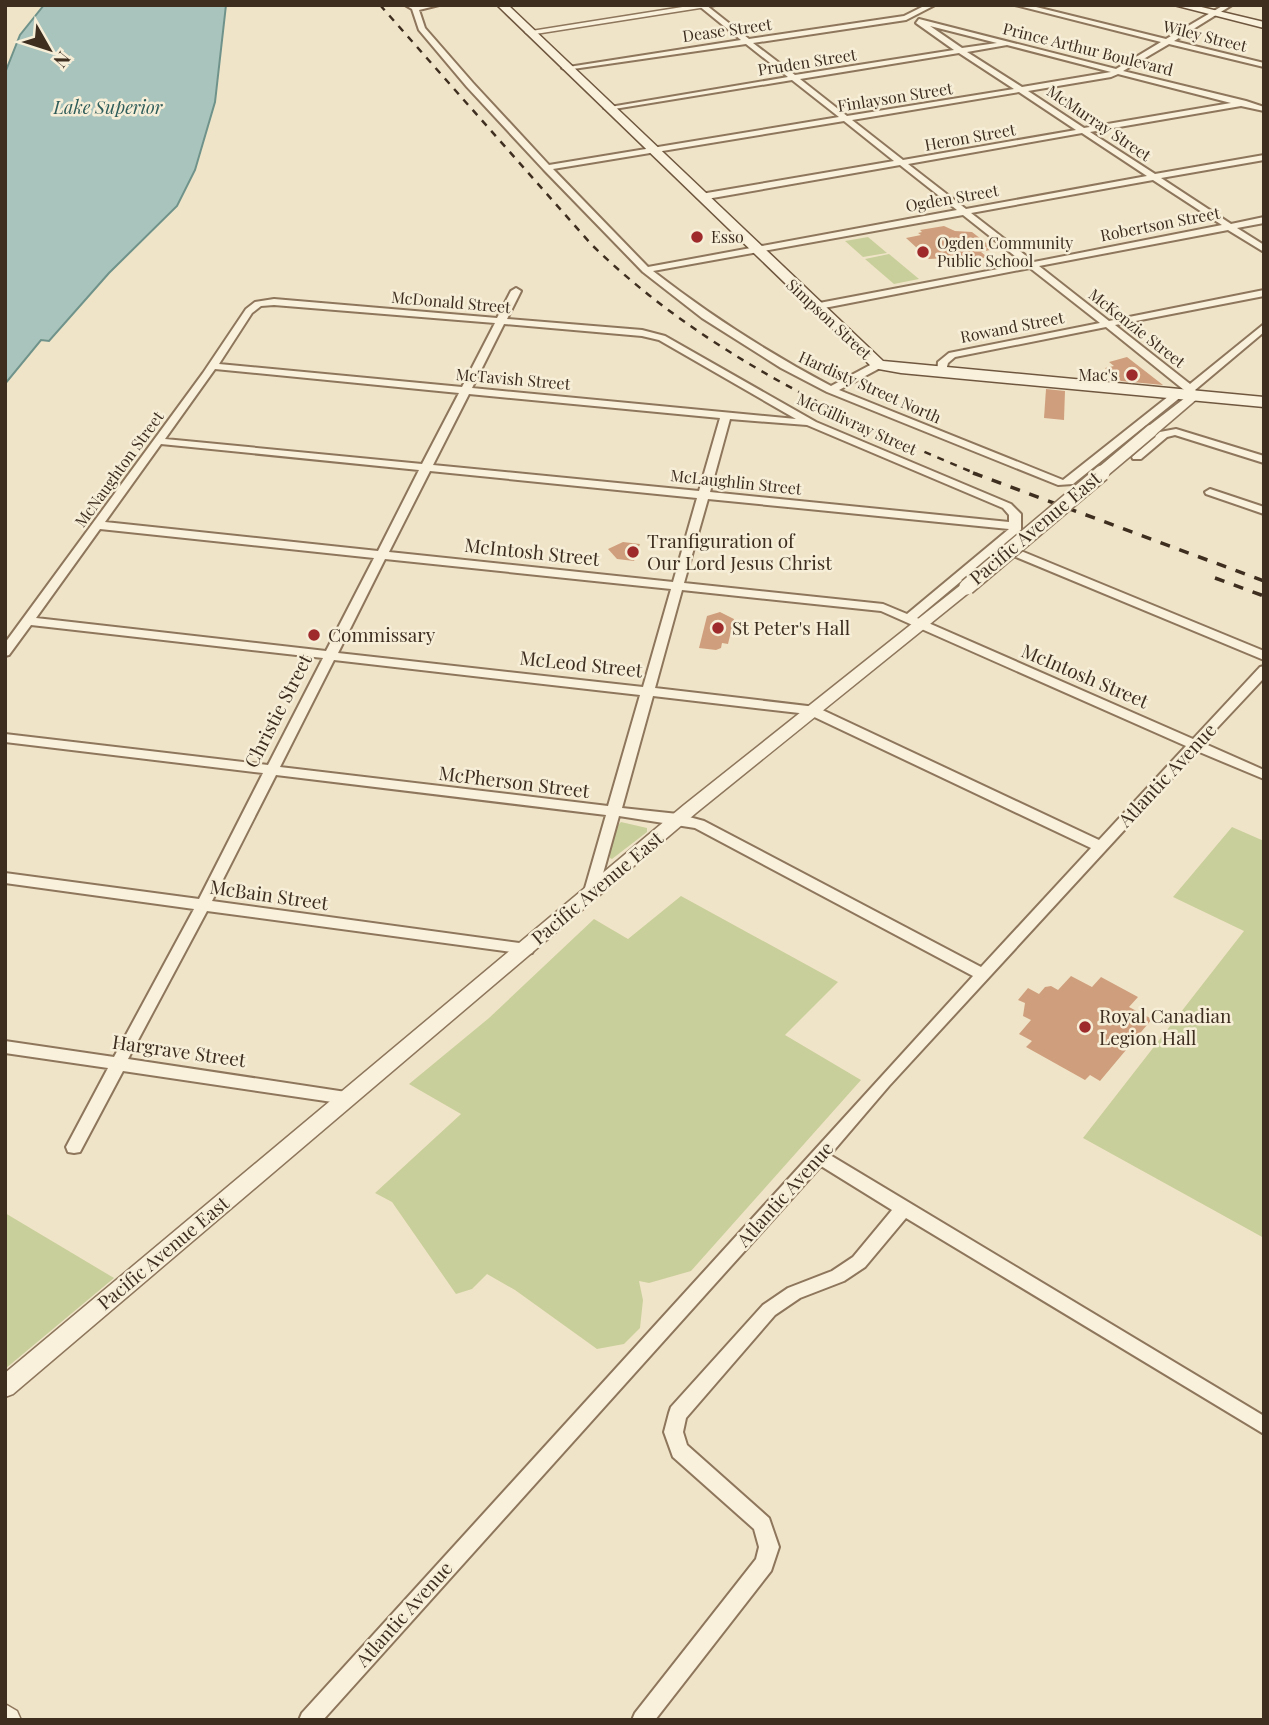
<svg xmlns="http://www.w3.org/2000/svg" width="1269" height="1725" font-family="'Playfair Display',serif">
<style>
.green{fill:#c9cf9b}
.water{fill:#a9c4bc;stroke:#6f938a;stroke-width:2}
.building{fill:#cf9f7d}
.lines{fill:none;stroke-linecap:round;stroke-linejoin:round}
.minor-casing{stroke:#8d765c;stroke-width:4}
.tertiary-casing{stroke:#8d765c;stroke-width:3}
.secondary-casing{stroke:#6f573f;stroke-width:3}
.minor{fill:#faf1dc;fill-rule:evenodd}
.tertiary{fill:#faf1dc;fill-rule:evenodd}
.secondary{fill:#faf1dc;fill-rule:evenodd}
.rail-far1{stroke:#3d2e20;stroke-width:2.5;stroke-dasharray:7 7;stroke-linecap:butt}
.rail{stroke:#3d2e20;stroke-width:3.5;stroke-dasharray:10 10;stroke-linecap:butt}
.tertiary-bridge-far1-casing{stroke:#8d765c;stroke-width:15;stroke-linecap:butt}
.tertiary-bridge-casing{stroke:#8d765c;stroke-width:18;stroke-linecap:butt}
.tertiary-bridge-far1{stroke:#faf1dc;stroke-width:12}
.tertiary-bridge{stroke:#faf1dc;stroke-width:15}
.poi-dot{fill:#9e2a2b;stroke:#f7eed8;stroke-width:2.5}
.labels{text-anchor:middle;stroke-width:5;stroke-linejoin:round;paint-order:stroke}
.far-street-label{font-size:16px;fill:#3d2e20;stroke:#f7eed8}
.far-poi-label{font-size:16px;fill:#3d2e20;stroke:#f7eed8;text-anchor:start}
.far-water-label{font-size:18px;font-style:italic;fill:#2f5d5a;stroke:#f7eed8}
.street-label{font-size:19px;fill:#3d2e20;stroke:#f7eed8}
.poi-label{font-size:19px;fill:#3d2e20;stroke:#f7eed8;text-anchor:start}
</style>
<rect width="100%" height="100%" fill="#f0e4c8"/>
<g class="green">
<path d="M868,237L887,253L863,257L845,241Z"/>
<path d="M889,254L919,279L894,284L865,259Z"/>
<path d="M621,822L647,828V832L612,859L610,858V833Z"/>
<path d="M1232,827L1264,841V1238L1083,1138L1244,931L1173,897Z"/>
<path d="M681,896L838,982L785,1035L861,1080L691,1271L649,1283L639,1281L643,1300L640,1328L624,1344L597,1349L515,1290L487,1274L472,1289L456,1294L392,1202L375,1193L461,1114L409,1084L489,1018L594,919L628,939Z"/>
<path d="M5,1213L114,1278L5,1369Z"/>
</g>
<path class="water" d="M44,5H226L215,102L195,170L177,206L109,273L49,341L41,340L5,384V73L20,35Z"/>
<g class="building">
<path d="M944,226L955,231L972,232L990,246L986,247L990,250L981,252L987,257L961,264L949,258L929,259L906,238L921,235L918,233L922,232L920,230Z"/>
<path d="M1127,357L1163,385L1121,381L1105,368L1114,366L1109,362Z"/>
<path d="M1046,389L1065,391L1064,420L1044,418Z"/>
<path d="M623,542L640,544L634,561L617,559L608,549Z"/>
<path d="M720,612L734,619L728,644L722,643L721,648L716,650L699,648L707,616Z"/>
<path d="M1071,976L1092,987L1101,977L1138,997L1129,1007L1152,1019L1100,1081L1090,1075L1085,1080L1026,1047L1032,1041L1019,1034L1031,1020L1023,1016L1025,1003L1018,1000L1028,988L1039,994L1045,987L1051,986L1058,990Z"/>
</g>
<g class="lines">
<g class="minor-casing">
<g id="minor">
<path d="M405,5H439L419,10L425,28L473,83L549,165L839,117L792,80L608,110L604,108L788,77L746,44L566,70L562,68L741,40L698,5H706L749,39L904,16L926,5H935L906,20L753,43L795,75L954,50L916,23L919,19L1116,69L1161,42L1015,5H1028L1166,39L1224,5H1232L1174,41L1264,63V67L1169,44L1123,71L1246,101L1264,107V111L1241,106L1090,132L1155,174L1264,155V160L1161,178L1231,224L1264,217V223L1237,228L1264,245V252L1228,230L1039,266L1109,321L1264,290V296L1115,325L1190,384L1264,324V332L1195,390L1199,395L1194,398L1106,327L955,357L948,363L945,374H937L938,362L949,353L1100,323L1030,268L814,310L809,307L814,304L1025,264L963,215L653,271C711,316 767,352 831,386L874,363H882V367L839,390L1063,480L1174,392H1182V396L1073,484L1058,485L827,392L781,368L702,318L643,272L544,170L467,87L419,30L412,9ZM930,26L997,43L962,48ZM1007,45L1111,72L1022,87L967,52ZM959,53L1014,89L847,116L800,79ZM1118,74L1231,103L1084,128L1028,91L1111,77ZM1019,92L1076,130L903,160L852,120ZM844,121L894,161L701,194L697,197L701,200L900,165L957,210L648,267L553,169ZM1082,133L1147,176L966,209L908,164ZM1153,180L1222,225L1034,262L971,213Z"/>
<path d="M516,288L521,291L507,319L642,330L665,336L816,422L1011,504L1021,514V551L1264,651V660L1011,555L1009,541L917,618L1193,739L1260,667L1264,666V678L1203,743L1264,770V779L1197,751L889,1086L830,1155L1264,1416V1434L906,1218L865,1267L844,1281L800,1298L775,1315L686,1418L683,1432L687,1445L769,1518L779,1547L771,1571L655,1720H632L635,1713L756,1559L759,1547L754,1529L673,1457L664,1432L669,1413L671,1407L763,1305L788,1288L832,1271L853,1257L892,1210L821,1166L323,1720H299L302,1713L973,976L695,828L619,816L597,895L590,900L583,895L606,815L276,775L212,901L527,944L532,945L534,949L532,953L527,954L207,911L128,1059L346,1092L352,1094L354,1098L352,1102L346,1104L123,1071L80,1152L74,1153L68,1152L66,1147L108,1068L5,1053V1041L114,1057L194,909L5,883V873L199,899L263,773L5,742V734L268,765L323,658L31,625L9,655L5,656V643L203,373L246,309L255,302L274,299L497,318L511,291ZM274,305L495,323L462,387L219,364L252,313L261,306ZM504,324L642,336L659,340L796,419L472,388ZM215,369L459,393L422,464L165,439ZM469,394L720,418L699,491L433,465ZM730,419L807,425L1003,508L1009,515V522L710,492ZM161,444L419,470L378,551L105,522ZM430,471L697,498L673,582L389,552ZM708,499L1009,529L907,614L883,604L684,583ZM100,529L374,558L326,651L36,618ZM385,559L671,589L643,687L338,653ZM682,590L881,611L1186,746L1099,840L816,707L655,688ZM334,660L640,695L608,806L280,767ZM653,696L808,714L1091,848L981,967L704,821L678,814L622,808Z"/>
<path d="M1176,429L1264,456V463L1175,435L1167,437L1141,459H1133L1132,457L1160,432Z"/>
<path d="M1210,489L1264,507V514L1206,494L1205,492Z"/>
</g>
</g>
<g class="tertiary-casing">
<g id="tertiary">
<path d="M695,5H719L529,35L525,32Z"/>
<path d="M1194,391L1200,395L1198,398L1156,434H1146V428Z"/>
<path d="M967,583L974,587L972,590L696,813L13,1394L5,1397V1373L684,805L962,584Z"/>
<path d="M5,1704L17,1711L21,1720H5Z"/>
</g>
</g>
<g class="secondary-casing">
<g id="secondary">
<path d="M497,5H508L883,361L1264,397V407L901,373L873,368Z"/>
<path d="M1174,5H1193L1264,22V28Z"/>
</g>
</g>
<use href="#minor" class="minor"/>
<use href="#tertiary" class="tertiary"/>
<use href="#secondary" class="secondary"/>
<path class="rail-far1" d="M380,5L591,244C699,350 840,418 977,474"/>
<g class="rail">
<path d="M973,473L1264,581"/>
<path d="M1215,578L1264,596"/>
</g>
<g class="tertiary-bridge-far1-casing">
<path id="tertiary-bridge-far1" d="M1100,474L1151,431"/>
</g>
<g class="tertiary-bridge-casing">
<path id="tertiary-bridge" d="M967,587L1102,473"/>
</g>
<use href="#tertiary-bridge-far1" class="tertiary-bridge-far1"/>
<use href="#tertiary-bridge" class="tertiary-bridge"/>
</g>
<g class="poi-dot">
<circle cx="697" cy="237" r="7"/>
<circle cx="923" cy="252" r="7"/>
<circle cx="1132" cy="375" r="7"/>
<circle cx="633" cy="552" r="7"/>
<circle cx="718" cy="628" r="7"/>
<circle cx="314" cy="635" r="7"/>
<circle cx="1085" cy="1027" r="7"/>
</g>
<g class="labels">
<g class="far-street-label">
<text transform="translate(727 30) rotate(-8)" y="6">Dease Street</text>
<text transform="translate(1205 36) rotate(14)" y="6">Wiley Street</text>
<text transform="translate(1088 49) rotate(14)" y="6">Prince Arthur Boulevard</text>
<text transform="translate(807 62) rotate(-9)" y="6">Pruden Street</text>
<text transform="translate(895 97) rotate(-9)" y="6">Finlayson Street</text>
<text transform="translate(1099 123) rotate(34)" y="6">McMurray Street</text>
<text transform="translate(970 137) rotate(-10)" y="6">Heron Street</text>
<text transform="translate(952 198) rotate(-10)" y="6">Ogden Street</text>
<text transform="translate(1160 224) rotate(-11)" y="6">Robertson Street</text>
<text transform="translate(451 302) rotate(5)" y="6">McDonald Street</text>
<text transform="translate(829 319) rotate(43)" y="6">Simpson Street</text>
<text transform="translate(1012 327) rotate(-11)" y="6">Rowand Street</text>
<text transform="translate(1137 328) rotate(38)" y="6">McKenzie Street</text>
<text transform="translate(513 379) rotate(5)" y="6">McTavish Street</text>
<text transform="translate(870 387) rotate(24)" y="6">Hardisty Street North</text>
<text transform="translate(857 424) rotate(24)" y="6">McGillivray Street</text>
<text transform="translate(119 469) rotate(-54)" y="6">McNaughton Street</text>
<text transform="translate(736 482) rotate(6)" y="6">McLaughlin Street</text>
</g>
<g class="far-poi-label">
<text x="711" y="243">Esso</text>
<text x="937" y="249">Ogden Community<tspan x="937" dy="18">Public School</tspan></text>
<text x="1118" y="381" text-anchor="end">Mac's</text>
</g>
<g class="far-water-label">
<text x="108" y="114">Lake Superior</text>
</g>
<g class="street-label">
<text transform="translate(1035 528) rotate(-40)" y="7">Pacific Avenue East</text>
<text transform="translate(532 552) rotate(6)" y="7">McIntosh Street</text>
<text transform="translate(581 664) rotate(6)" y="7">McLeod Street</text>
<text transform="translate(1085 676) rotate(23)" y="7">McIntosh Street</text>
<text transform="translate(278 711) rotate(-63)" y="7">Christie Street</text>
<text transform="translate(1167 775) rotate(-47)" y="7">Atlantic Avenue</text>
<text transform="translate(514 782) rotate(7)" y="7">McPherson Street</text>
<text transform="translate(597 888) rotate(-40)" y="7">Pacific Avenue East</text>
<text transform="translate(269 895) rotate(8)" y="7">McBain Street</text>
<text transform="translate(179 1051) rotate(8)" y="7">Hargrave Street</text>
<text transform="translate(785 1194) rotate(-48)" y="7">Atlantic Avenue</text>
<text transform="translate(163 1253) rotate(-40)" y="7">Pacific Avenue East</text>
<text transform="translate(404 1614) rotate(-48)" y="7">Atlantic Avenue</text>
</g>
<g class="poi-label">
<text x="647" y="548">Tranfiguration of<tspan x="647" dy="22">Our Lord Jesus Christ</tspan></text>
<text x="732" y="635">St Peter's Hall</text>
<text x="328" y="642">Commissary</text>
<text x="1099" y="1023">Royal Canadian<tspan x="1099" dy="22">Legion Hall</tspan></text>
</g>
</g>
<rect width="1269" height="1725" fill="none" stroke="#3d2e20" stroke-width="14"/>
<g transform="translate(49 49) rotate(129)" stroke="#f7eed8" stroke-width="5" paint-order="stroke">
<path d="M0-5L12 26L0 18L-12 26Z" fill="#3d2e20"/>
<text y="-10" font-size="19" font-weight="bold" text-anchor="middle" fill="#3d2e20">N</text>
</g>
</svg>
